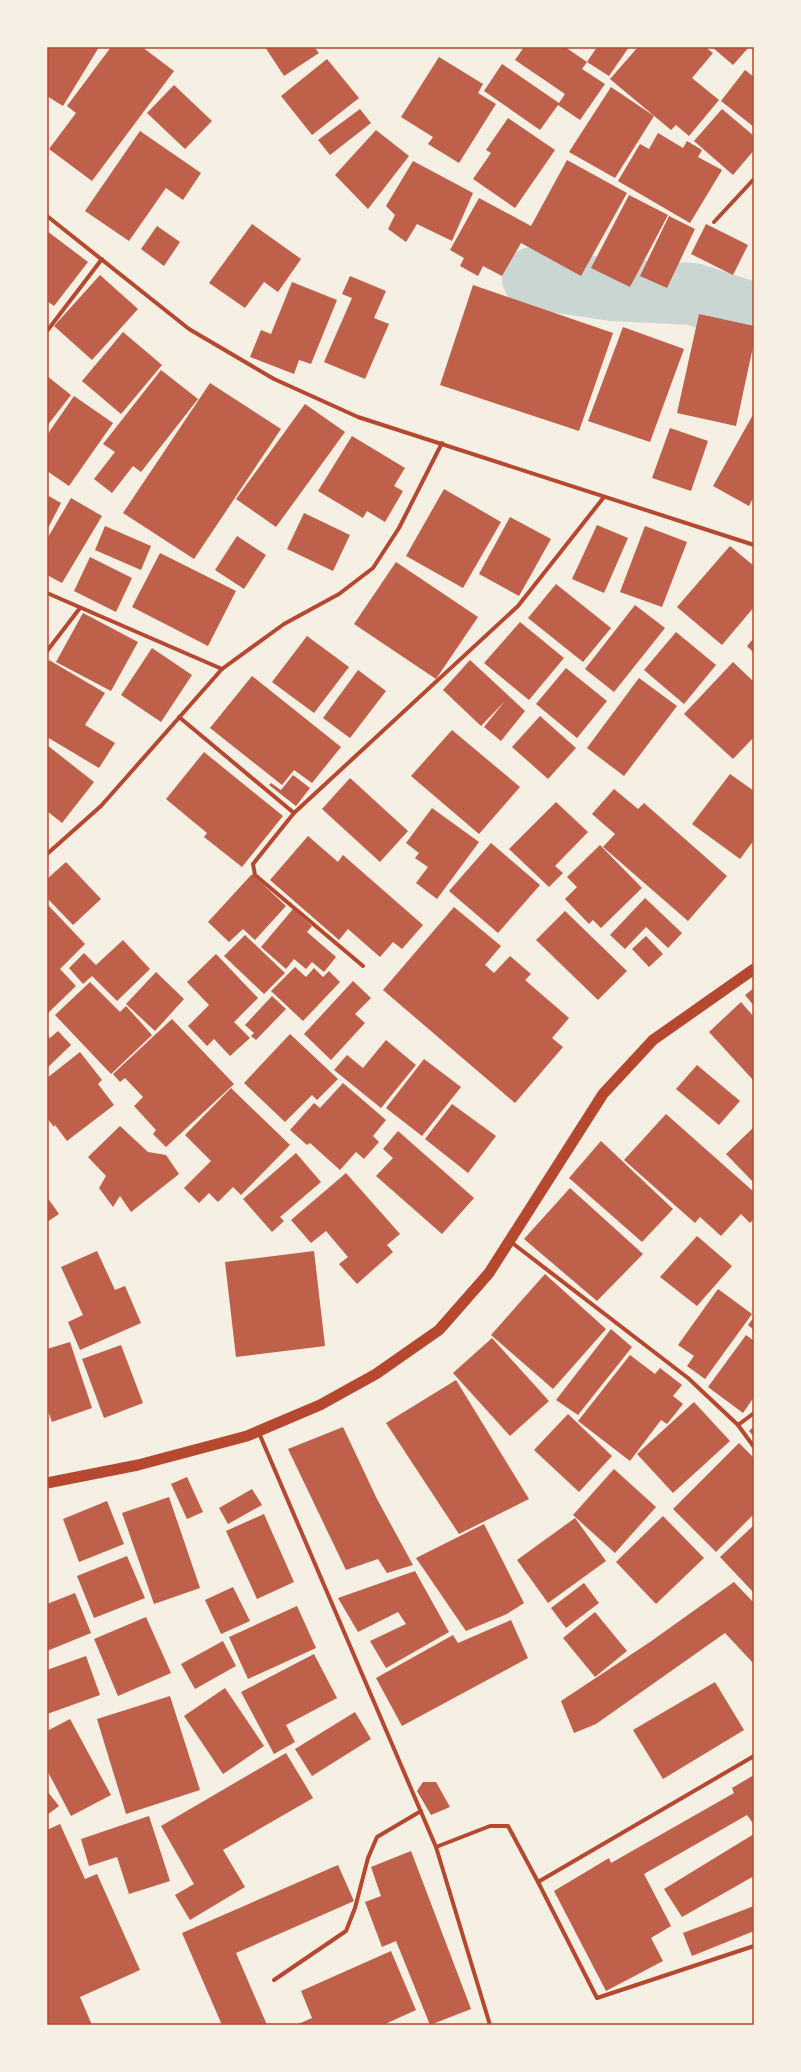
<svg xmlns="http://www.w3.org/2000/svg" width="801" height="2072" font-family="'Work Sans',sans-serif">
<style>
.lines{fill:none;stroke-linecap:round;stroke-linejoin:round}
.river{stroke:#c9d6d2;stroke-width:62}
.building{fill:#bf614a}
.minor{stroke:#b5482f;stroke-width:4}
.trunk{stroke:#b5482f;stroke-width:11}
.neatline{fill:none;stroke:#b5482f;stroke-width:1.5}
</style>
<rect width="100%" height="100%" fill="#f6efe4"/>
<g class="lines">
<path class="river" d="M533,278L613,290L693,294L754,314"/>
</g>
<g class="building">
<path d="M47,47H99L63,106L47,96Z"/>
<path d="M111,47H142L174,71L92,181L49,149L76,113L67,106Z"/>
<path d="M265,47H314L319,53L284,76Z"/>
<path d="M524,47H565L587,62L582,69L605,84L580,120L558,105L540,130L484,91L502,64L559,103L565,94L515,60Z"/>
<path d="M597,47H629L609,76L587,62Z"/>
<path d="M638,47H705L713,53L692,78L719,100L689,136L676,125L671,130L610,79Z"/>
<path d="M712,47H749L733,65Z"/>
<path d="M439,57L483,84L478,93L496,104L459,163L428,144L433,137L401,117Z"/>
<path d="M327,59L359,98L312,135L281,96Z"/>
<path d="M745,70L754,77V127L721,101Z"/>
<path d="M174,85L212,121L185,149L147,113Z"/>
<path d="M611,87L654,116L615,178L569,152Z"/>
<path d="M360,109L371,123L330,155L318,140Z"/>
<path d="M722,109L754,136V150L733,175L694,141Z"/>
<path d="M508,118L555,150L515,208L473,179L491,153L486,150Z"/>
<path d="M376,130L409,156L368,209L335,175Z"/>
<path d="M140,131L201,173L183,200L166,188L129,241L85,211Z"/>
<path d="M658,133L683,148L687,141L702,150L698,157L722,170L690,223L618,181L640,144L649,149Z"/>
<path d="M567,160L627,193L581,276L521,243L502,276L483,266L478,276L460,266L464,258L450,250L479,198L531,226Z"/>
<path d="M413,161L473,193L452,241L417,224L406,242L388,229L395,215L386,206Z"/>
<path d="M629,195L668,215L630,287L591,268Z"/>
<path d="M669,216L695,229L667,288L640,276Z"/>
<path d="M252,224L301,259L278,292L264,282L245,308L209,283Z"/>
<path d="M706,224L748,245L733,275L691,254Z"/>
<path d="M157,226L180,242L164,266L141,249Z"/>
<path d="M47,231L88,262L54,306L47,301Z"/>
<path d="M100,275L138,309L92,360L54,326Z"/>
<path d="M350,276L386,291L374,318L389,324L365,379L324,362L352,298L342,294Z"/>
<path d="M292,282L337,300L311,364L299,360L294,374L250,357L261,330L271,334Z"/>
<path d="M473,285L613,333L579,431L440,385Z"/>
<path d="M699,314L754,326V342L736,426L677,413Z"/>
<path d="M623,327L684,349L650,442L588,421Z"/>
<path d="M123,332L162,365L121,414L82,381Z"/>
<path d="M161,370L198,399L141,472L133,466L112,493L94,479L115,452L103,444Z"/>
<path d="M47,376L71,395L47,426Z"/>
<path d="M210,383L281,429L194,559L123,513Z"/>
<path d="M74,396L113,423L69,486L47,471V435Z"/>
<path d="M305,404L345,432L276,527L236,499Z"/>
<path d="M754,413V496L749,506L713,486Z"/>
<path d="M670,428L708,441L691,491L652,478Z"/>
<path d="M352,436L405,468L394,486L403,491L385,522L367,511L363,518L318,491Z"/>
<path d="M444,489L501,522L463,588L406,556Z"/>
<path d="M47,495L61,503L47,530Z"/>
<path d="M71,498L102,516L62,583L47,575V539Z"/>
<path d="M304,513L350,535L333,571L287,549Z"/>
<path d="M510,517L551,539L519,596L479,574Z"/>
<path d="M597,525L628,538L604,593L572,579Z"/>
<path d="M105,526L151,546L141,570L95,550Z"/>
<path d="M645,526L687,542L662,607L620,592Z"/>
<path d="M237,536L266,555L244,589L215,570Z"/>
<path d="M730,546L754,566V607L722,645L677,607Z"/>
<path d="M160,553L236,591L208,646L132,607Z"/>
<path d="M90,557L132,578L116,612L74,591Z"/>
<path d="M396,562L478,617L436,679L354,624Z"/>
<path d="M556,584L611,628L583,662L528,618Z"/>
<path d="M635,605L665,628L614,692L585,669Z"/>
<path d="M83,613L138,642L111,691L56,662Z"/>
<path d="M520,622L564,658L529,700L484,663Z"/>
<path d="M676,632L716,665L684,704L644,670Z"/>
<path d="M307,636L349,667L314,713L272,682Z"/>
<path d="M754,638V653L747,646Z"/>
<path d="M152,648L192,675L161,722L121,695Z"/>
<path d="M49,660L105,693L85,725L115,743L99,768L47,737V664Z"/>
<path d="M470,660L525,711L501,741L484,727L505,701L481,726L443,690Z"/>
<path d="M733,662L754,682V737L733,759L684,714Z"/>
<path d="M566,668L607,701L577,738L536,704Z"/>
<path d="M358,670L386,691L350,738L323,718Z"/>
<path d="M252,676L341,747L312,783L294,770L282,785L210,728Z"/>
<path d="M639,678L677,706L624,776L587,748Z"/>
<path d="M540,716L576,748L548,779L512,747Z"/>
<path d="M452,730L520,787L479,834L411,776Z"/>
<path d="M47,745L94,782L62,823L47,811Z"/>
<path d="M204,752L283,816L242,867L204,837L207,833L166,799Z"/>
<path d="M730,774L754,791V840L740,859L692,824Z"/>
<path d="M293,775L310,788L296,806L269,785L271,783L281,790Z"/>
<path d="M350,778L408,831L380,862L322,809Z"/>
<path d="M614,789L638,809L644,803L727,876L688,921L603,847L615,834L592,814Z"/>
<path d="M556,802L588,832L555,866L563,873L549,887L509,849Z"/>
<path d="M432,808L479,842L437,899L416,883L428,867L415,858L419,853L406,843Z"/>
<path d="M308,836L338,862L343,855L423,925L402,949L393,942L380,957L348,929L339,940L270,880Z"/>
<path d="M491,843L540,885L498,933L449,891Z"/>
<path d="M600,845L642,888L601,928L593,920L589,924L565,899L577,887L567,877Z"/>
<path d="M66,862L101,899L73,925L47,898V879Z"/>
<path d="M252,874L286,906L255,940L243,929L229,942L208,922Z"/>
<path d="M645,898L682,933L668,948L646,927L625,949L610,935Z"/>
<path d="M47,904L85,944L60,969L76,986L47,1014Z"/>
<path d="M454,907L501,946L485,965L494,973L510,956L531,974L525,980L569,1018L552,1038L563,1047L515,1103L383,990Z"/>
<path d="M293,909L312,926L307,932L336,957L324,972L312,962L306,969L294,959L286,969L261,947Z"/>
<path d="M565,911L627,971L598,1000L536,940Z"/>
<path d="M245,935L285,973L264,994L224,956Z"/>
<path d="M646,936L663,954L649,967L632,949Z"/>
<path d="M123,940L150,969L117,1001L92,976L83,984L69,968L84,953L96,965Z"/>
<path d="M216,954L258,998L234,1022L250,1038L230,1056L214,1039L207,1046L188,1026L209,1005L187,982Z"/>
<path d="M295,967L306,977L314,968L323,977L329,971L340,982L303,1021L271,991Z"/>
<path d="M156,972L184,999L155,1031L126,1004Z"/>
<path d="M353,981L371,998L355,1014L365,1023L331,1060L304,1034Z"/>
<path d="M90,982L120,1012L126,1006L152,1035L111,1074L55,1015Z"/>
<path d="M754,988V1006L745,995Z"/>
<path d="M272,996L286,1009L256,1040L251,1036L254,1033L245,1025Z"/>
<path d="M741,1002L754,1017V1081L709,1032Z"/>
<path d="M172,1019L234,1084L166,1147L153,1134L156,1130L134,1106L143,1097L125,1078L120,1082L113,1074Z"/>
<path d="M58,1031L71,1045L47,1068V1035L50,1038Z"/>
<path d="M290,1034L338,1079L317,1100L312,1095L285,1122L244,1083Z"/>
<path d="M386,1040L416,1065L381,1108L334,1070L347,1055L363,1068Z"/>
<path d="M80,1052L102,1080L98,1084L114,1105L67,1141L55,1125L54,1127L47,1118V1078Z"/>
<path d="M424,1059L461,1087L422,1136L386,1108Z"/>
<path d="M697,1065L740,1101L719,1125L676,1089Z"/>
<path d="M343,1083L386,1120L373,1136L379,1142L364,1159L356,1152L340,1170L310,1143L307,1145L290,1130L314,1103L320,1108Z"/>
<path d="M231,1088L290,1145L241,1195L233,1187L218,1202L209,1193L199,1203L184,1188L211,1161L185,1135Z"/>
<path d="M452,1104L496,1136L468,1173L425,1139Z"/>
<path d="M666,1114L754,1192V1219L750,1223L741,1214L721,1236L700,1217L695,1223L624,1160Z"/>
<path d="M120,1126L148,1152L166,1155L179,1174L131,1212L120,1196L113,1207L99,1188L106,1176L88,1157Z"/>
<path d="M754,1127V1183L726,1154Z"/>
<path d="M398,1131L474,1198L442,1234L376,1176L393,1158L383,1149Z"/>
<path d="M601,1141L673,1209L642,1242L569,1178Z"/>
<path d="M296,1153L321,1182L280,1217L284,1221L272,1232L243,1199Z"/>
<path d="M346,1173L400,1234L387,1245L393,1252L357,1284L339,1264L348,1257L326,1231L311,1243L291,1220Z"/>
<path d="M570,1188L643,1254L597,1301L524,1239Z"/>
<path d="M47,1197L59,1214L47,1222Z"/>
<path d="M697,1236L732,1266L697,1306L660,1277Z"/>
<path d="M97,1251L115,1290L125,1286L141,1323L80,1350L68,1322L83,1315L61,1267Z"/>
<path d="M314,1251L325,1346L236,1357L225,1262Z"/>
<path d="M545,1274L606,1329L553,1389L491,1335Z"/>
<path d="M718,1289L752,1314L705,1379L687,1366L694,1356L678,1345Z"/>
<path d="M754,1317V1330L748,1325Z"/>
<path d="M611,1329L632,1347L578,1415L556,1400Z"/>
<path d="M746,1335L754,1341V1397L743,1413L708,1387Z"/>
<path d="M492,1338L549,1401L510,1436L453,1373Z"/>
<path d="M70,1342L92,1408L52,1422L47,1408V1349Z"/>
<path d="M121,1345L143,1403L104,1418L82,1359Z"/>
<path d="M630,1355L655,1374L660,1368L682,1385L673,1396L683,1404L667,1424L661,1420L630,1461L578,1421Z"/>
<path d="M456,1380L529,1499L459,1534L386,1423Z"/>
<path d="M694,1402L730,1441L673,1493L637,1454Z"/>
<path d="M568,1414L612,1456L579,1492L534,1450Z"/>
<path d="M754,1426V1437L749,1431Z"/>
<path d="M343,1427L377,1499L413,1565L387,1573L378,1559L346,1570L288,1449Z"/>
<path d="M739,1443L754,1458V1514L716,1552L673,1509Z"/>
<path d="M614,1469L656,1507L615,1553L573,1515Z"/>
<path d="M187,1477L203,1512L187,1519L171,1484Z"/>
<path d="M252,1489L262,1505L228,1524L219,1508Z"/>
<path d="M169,1497L200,1588L154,1604L122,1513Z"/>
<path d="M107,1501L124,1544L79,1562L63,1519Z"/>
<path d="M264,1514L294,1582L257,1599L226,1531Z"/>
<path d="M663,1516L704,1558L656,1604L616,1562Z"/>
<path d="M575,1518L606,1561L548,1603L517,1560Z"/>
<path d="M484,1524L524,1603L507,1614L466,1631L416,1558Z"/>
<path d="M754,1525V1593L720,1557Z"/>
<path d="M127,1556L145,1598L94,1618L77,1576Z"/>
<path d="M415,1571L449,1632L386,1668L370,1641L406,1624L398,1612L358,1632L338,1598Z"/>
<path d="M734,1582L754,1603V1664L725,1633L596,1724L574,1733L561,1701L650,1642Z"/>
<path d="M584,1583L599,1603L566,1628L551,1608Z"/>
<path d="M233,1587L250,1621L221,1634L205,1600Z"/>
<path d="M75,1593L91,1633L47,1651V1604Z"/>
<path d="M297,1606L316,1648L248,1679L229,1637Z"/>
<path d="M595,1612L627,1651L595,1677L563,1638Z"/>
<path d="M146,1617L171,1673L118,1696L94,1639Z"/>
<path d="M511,1620L528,1658L402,1726L376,1678L453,1635L458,1643Z"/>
<path d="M223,1641L236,1666L195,1689L181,1664Z"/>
<path d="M314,1654L337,1698L286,1725L295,1742L274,1754L241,1692Z"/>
<path d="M86,1656L100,1695L47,1714V1670Z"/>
<path d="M715,1682L744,1730L663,1779L633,1730Z"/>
<path d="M225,1688L264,1746L223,1774L184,1716Z"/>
<path d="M170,1696L200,1790L126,1814L97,1719Z"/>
<path d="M355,1712L371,1739L312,1776L295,1749Z"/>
<path d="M70,1719L111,1795L71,1816L47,1770V1731Z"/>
<path d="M286,1753L313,1798L223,1850L245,1887L190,1920L175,1895L194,1884L161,1826Z"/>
<path d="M754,1775V1821L752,1822L747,1815L644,1874L671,1926L651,1938L663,1961L606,1991L554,1891L609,1858L611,1863L734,1793L732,1788Z"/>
<path d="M423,1782H436L450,1807L431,1815L417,1791Z"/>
<path d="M47,1791L59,1806L47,1815Z"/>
<path d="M149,1816L170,1881L129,1894L117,1857L89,1866L81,1839Z"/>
<path d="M60,1824L85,1879L97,1874L140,1970L80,1997L92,2025H47V1830Z"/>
<path d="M754,1834V1876L682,1917L664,1889Z"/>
<path d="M411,1851L471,2009L430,2025L396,1941L382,1947L365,1902L381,1896L371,1867Z"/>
<path d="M338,1865L354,1901L236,1953L267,2025H222L182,1933Z"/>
<path d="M754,1906V1931L692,1956L683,1933Z"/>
<path d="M391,1951L416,2010L383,2025H296L312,2018L301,1991Z"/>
</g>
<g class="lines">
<g class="minor">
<path d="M47,216L189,329L274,379L358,417L754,545"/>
<path d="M714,222L754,179"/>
<path d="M47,331L102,259"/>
<path d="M47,593L222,669"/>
<path d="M47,651L80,608"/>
<path d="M179,717L294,813"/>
<path d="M47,854L101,806L222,669L284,624L339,594L373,568L399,528L442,443"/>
<path d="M363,966L255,875L253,864L294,813L518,606L604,497"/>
<path d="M511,1242L688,1378L738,1425L754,1413"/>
<path d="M738,1425L754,1447"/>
<path d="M259,1433L436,1847L490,2025"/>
<path d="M436,1847L490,1826H508L538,1882L597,1998L754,1946"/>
<path d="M538,1882L754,1756"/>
<path d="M274,1980L346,1931L355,1908L368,1858L377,1837L421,1811"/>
</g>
<path class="trunk" d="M47,1483L138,1465L247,1436L320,1405L376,1374L439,1330L489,1273L603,1094L653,1040L754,969"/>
</g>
<rect width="801" height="2072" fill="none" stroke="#f6efe4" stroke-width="96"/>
<rect x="48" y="48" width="705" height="1976" class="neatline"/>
</svg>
